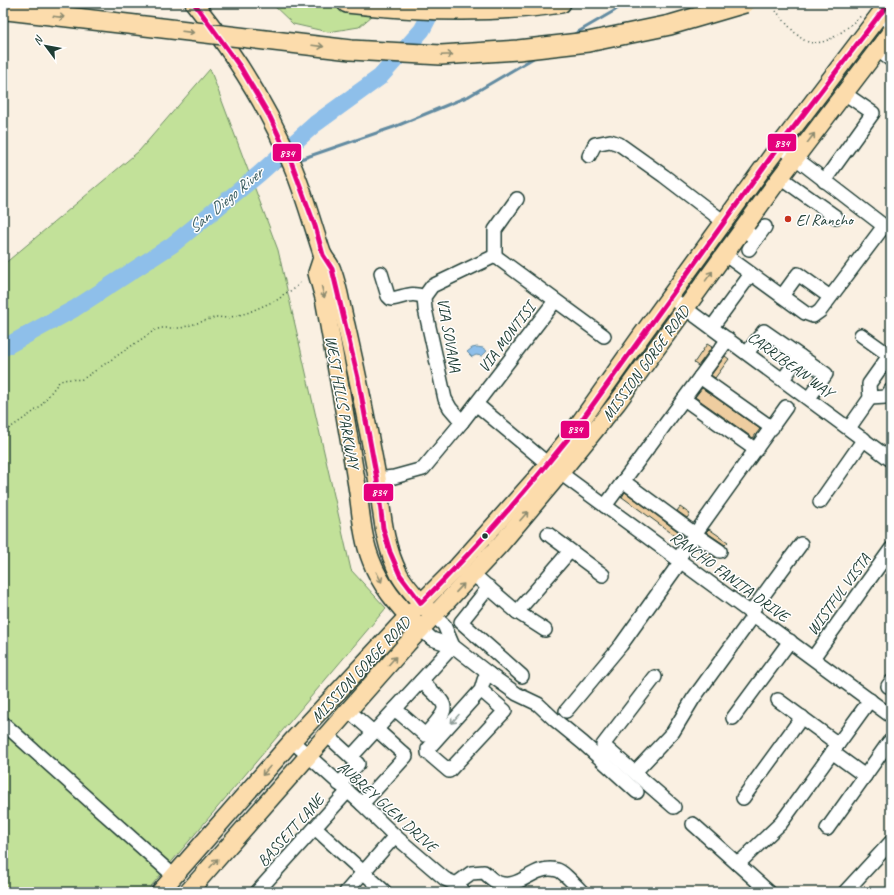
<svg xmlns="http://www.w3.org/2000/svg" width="894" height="895" font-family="Caveat,sans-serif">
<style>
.green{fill:#c2e199;stroke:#708f66}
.water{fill:#8ebfea;stroke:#628ba1}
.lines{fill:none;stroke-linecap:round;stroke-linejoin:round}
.stream{stroke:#628ba1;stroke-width:3}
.river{stroke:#8ebfea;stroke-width:17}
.building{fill:#eecda0;stroke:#1f3d34}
.minor-casing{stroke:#1f3d34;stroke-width:16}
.major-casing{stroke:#1f3d34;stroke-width:20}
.highway-casing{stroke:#1f3d34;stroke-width:22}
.path{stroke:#1f3d34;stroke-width:1.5;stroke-dasharray:1 3;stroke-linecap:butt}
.minor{stroke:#fff;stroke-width:13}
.major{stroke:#fcdcac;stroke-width:17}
.highway{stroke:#fcdcac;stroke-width:19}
.highway-bridge-casing{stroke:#1f3d34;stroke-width:22;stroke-linecap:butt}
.highway-bridge{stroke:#fcdcac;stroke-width:19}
.bus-1-casing{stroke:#fff;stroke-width:8}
.bus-1{stroke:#e5007d;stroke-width:5}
.oneway{stroke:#8e8c70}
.oneway2{stroke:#8f9e9a}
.poi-dot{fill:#c8321e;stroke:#fff;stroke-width:1.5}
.bus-dot{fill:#1f3d34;stroke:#fff;stroke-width:1.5}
.labels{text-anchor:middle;stroke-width:3;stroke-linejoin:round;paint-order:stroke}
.poi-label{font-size:16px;fill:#1f3d34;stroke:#fff;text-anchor:start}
.street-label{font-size:16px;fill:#1f3d34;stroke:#fff}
.water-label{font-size:17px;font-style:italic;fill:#3b5e62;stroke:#fff}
.line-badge{stroke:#fff;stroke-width:1.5}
.badge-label{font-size:11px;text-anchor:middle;font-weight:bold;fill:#fff}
</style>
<rect width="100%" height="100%" fill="#faf0e2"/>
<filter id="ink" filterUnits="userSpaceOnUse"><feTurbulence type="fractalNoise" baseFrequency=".025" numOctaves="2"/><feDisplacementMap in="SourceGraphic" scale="8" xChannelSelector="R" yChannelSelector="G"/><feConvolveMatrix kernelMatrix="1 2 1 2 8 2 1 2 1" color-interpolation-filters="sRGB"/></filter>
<g filter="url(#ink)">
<g class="green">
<path d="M271,3H408L373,15L359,27L328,32L293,24Z"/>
<path d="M210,69L278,250L351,570L386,608L146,892H3V265L139,151Z"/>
</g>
<path class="water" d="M477,347L483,348L487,351L482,356L476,355L472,357L467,352L472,348Z"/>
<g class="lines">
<g class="stream">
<path d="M571,36L614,11L624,3"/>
<path d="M295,161L394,127L469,96L537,56"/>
<path d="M259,174L286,164"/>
</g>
<path class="river" d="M3,348L74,309L172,245L259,174L315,124L380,77L422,30L436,3"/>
</g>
<g class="building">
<path d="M707,344L712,347L698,366L694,363Z"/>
<path d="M725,356L729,359L715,378L711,375Z"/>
<path d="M702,388L760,429L753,438L695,397Z"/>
<path d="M625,492L683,535L681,540L622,497Z"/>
<path d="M680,507L690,514L687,518L677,511Z"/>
<path d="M709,529L728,542L725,545L706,532Z"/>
<path d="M697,545L716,558L713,561L695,548Z"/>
</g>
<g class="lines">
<g class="minor-casing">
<g id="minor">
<path d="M880,14L891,24"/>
<path d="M878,50L891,60"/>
<path d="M780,146L884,226L891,229"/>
<path d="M589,156L595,144L610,141L619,144L664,176L724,222"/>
<path d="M780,177L836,217"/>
<path d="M824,181L873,113L844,93"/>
<path d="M743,229L756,239L765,227"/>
<path d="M749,249L756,239"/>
<path d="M724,254L805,313L813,316L820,311L884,226"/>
<path d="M495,256V230L517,199"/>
<path d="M381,273L388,296L391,299C405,297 411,291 424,297"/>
<path d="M782,296L798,274L830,297"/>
<path d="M670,297L891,460"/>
<path d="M712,327L751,274"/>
<path d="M861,335L889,355"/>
<path d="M747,353L764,331L800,356L783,379"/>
<path d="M800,356L826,374L809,398"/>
<path d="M700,377L772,428"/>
<path d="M870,398L886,397L891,390"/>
<path d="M684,399L756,450"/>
<path d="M476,404L548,464L891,716"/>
<path d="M462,422L450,408L445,399L425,309L424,297L432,286L495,256L604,336"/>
<path d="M849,428L870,398L869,384L891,353"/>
<path d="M377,479L394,477L423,469L462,422L555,301"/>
<path d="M623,481L695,534L678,559"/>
<path d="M820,502L864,439"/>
<path d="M605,506L728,339"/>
<path d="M548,534L603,575"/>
<path d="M720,551L695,534L786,407"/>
<path d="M473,574L517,612L545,630"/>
<path d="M489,587L461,622L522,676"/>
<path d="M517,612L570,551"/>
<path d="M751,612L801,544"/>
<path d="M434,616L444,625L453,646"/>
<path d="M421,629L432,639L453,646L489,674L517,694L538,704L555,720L583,743L637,792"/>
<path d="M813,658L891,549"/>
<path d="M655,677L603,745L674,807"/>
<path d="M888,686L891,682"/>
<path d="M481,690L505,711L449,771L428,753V749L481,690L484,680L489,674"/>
<path d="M778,700L838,744"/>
<path d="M395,709L425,735C452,705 450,708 421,681"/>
<path d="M349,711L373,732"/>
<path d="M566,711L621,645L681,561"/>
<path d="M733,718L790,641"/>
<path d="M3,723L174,876"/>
<path d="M327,735L351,757L453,646"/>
<path d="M292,741L362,804L395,836L445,879L456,884L464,892"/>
<path d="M832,752L865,776"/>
<path d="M635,772L673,732L693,699L754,615"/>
<path d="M339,784L358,764L351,757"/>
<path d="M743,798L802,717"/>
<path d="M362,804L406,756L376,729"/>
<path d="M693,824L769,892"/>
<path d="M315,828L385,892"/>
<path d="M827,829L889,742"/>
<path d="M738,864L781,823L870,700"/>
<path d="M456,884L471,873L484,872C488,876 493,881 499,883C521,890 533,864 557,870C563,871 577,887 582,892"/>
<path d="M257,892L348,791"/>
<path d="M346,892L395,836"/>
<path d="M845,892L891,842"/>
</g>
</g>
<g class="major-casing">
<g id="major">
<path d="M194,3C233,52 268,106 292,165C304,193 312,223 322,253C324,259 330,263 332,270C339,287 341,307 346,325C357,373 367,422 376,471C382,507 382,541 399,574C406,587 418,599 428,610"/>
<path d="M323,255L317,273L324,298C335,359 346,419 356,480C361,506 361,535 371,560C380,585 397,605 416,624"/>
<path d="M160,892L292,741L408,616L458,566L540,474L571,435L639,339L771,157L880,14L890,3"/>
<path d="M188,892L407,644L499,546L552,483L617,403L779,179L891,32"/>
</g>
</g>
<g class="highway-casing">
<path id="highway" d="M347,3C417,11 491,14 561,3"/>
</g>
<g class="path">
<path d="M776,11C783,19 795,35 804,40C824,51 848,27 862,15"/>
<path d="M3,434L7,430L39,408L59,382C67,377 75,381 83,379L155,330L161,328H181L217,317L227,318L247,313L279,299L284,294L294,289L301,282"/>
</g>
<use href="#minor" class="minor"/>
<use href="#major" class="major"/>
<use href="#highway" class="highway"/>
<g class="highway-bridge-casing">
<path id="highway-bridge" d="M7,10L351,50L441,55L518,50L588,42L670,25L745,3"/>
</g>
<use href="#highway-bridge" class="highway-bridge"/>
<g class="bus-1-casing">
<path id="bus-1" d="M194,3L241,68L270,117L292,164L315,226L323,255L332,269L358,378L377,479L383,528L390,552L400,575L421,603C474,550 524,494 571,435L771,157L880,14L890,3"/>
</g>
<use href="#bus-1" class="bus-1"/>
</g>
<defs><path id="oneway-shaft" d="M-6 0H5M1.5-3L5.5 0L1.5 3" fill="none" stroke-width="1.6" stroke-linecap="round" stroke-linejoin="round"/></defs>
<g class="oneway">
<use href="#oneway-shaft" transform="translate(59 17) rotate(7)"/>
<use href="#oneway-shaft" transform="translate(188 32) rotate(7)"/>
<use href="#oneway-shaft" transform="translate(318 46) rotate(7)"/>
<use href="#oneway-shaft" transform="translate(447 55) rotate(-3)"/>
<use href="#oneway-shaft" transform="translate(811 138) rotate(-53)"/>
<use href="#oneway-shaft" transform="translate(709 276) rotate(-54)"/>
<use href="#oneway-shaft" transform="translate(323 292) rotate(76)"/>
<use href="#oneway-shaft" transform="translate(524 516) rotate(-49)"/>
<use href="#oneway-shaft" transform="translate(379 577) rotate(63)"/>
<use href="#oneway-shaft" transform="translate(460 588) rotate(-47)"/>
<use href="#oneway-shaft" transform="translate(392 661) rotate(-48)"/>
<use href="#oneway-shaft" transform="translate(266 771) rotate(131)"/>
<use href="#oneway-shaft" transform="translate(214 863) rotate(-48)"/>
</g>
<use class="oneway2" href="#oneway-shaft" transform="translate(455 719) rotate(132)"/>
</g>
<circle class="poi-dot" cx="788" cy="219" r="4"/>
<circle class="bus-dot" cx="485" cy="536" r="3.5"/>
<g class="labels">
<g class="poi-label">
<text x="796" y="225">El Rancho</text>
</g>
<g class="street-label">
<text transform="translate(450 335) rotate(80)" y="6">VIA SOVANA</text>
<text transform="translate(506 337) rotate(-53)" y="6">VIA MONTISI</text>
<text transform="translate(645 363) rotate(-54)" y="6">MISSION GORGE ROAD</text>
<text transform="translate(791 364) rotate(36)" y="6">CARRIBEAN WAY</text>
<text transform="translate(343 402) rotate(80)" y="6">WEST HILLS PARKWAY</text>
<text transform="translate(730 576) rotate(36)" y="6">RANCHO FANITA DRIVE</text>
<text transform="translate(838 594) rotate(-54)" y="6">WISTFUL VISTA</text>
<text transform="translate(360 669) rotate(-47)" y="6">MISSION GORGE ROAD</text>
<text transform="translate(388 806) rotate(42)" y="6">AUBREY GLEN DRIVE</text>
<text transform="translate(290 830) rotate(-48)" y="6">BASSETT LANE</text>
</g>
<g class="water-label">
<text transform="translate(225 200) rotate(-40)" y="6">San Diego River</text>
</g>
</g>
<g class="line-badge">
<rect x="767" y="133" width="30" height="19" rx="4" fill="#e5007d"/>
<rect x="272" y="143" width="30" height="19" rx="4" fill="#e5007d"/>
<rect x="560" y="420" width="30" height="19" rx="4" fill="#e5007d"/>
<rect x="363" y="483" width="31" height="19" rx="4" fill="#e5007d"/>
</g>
<g class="badge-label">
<text x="782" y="147">834</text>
<text x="287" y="157">834</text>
<text x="575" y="433">834</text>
<text x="379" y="496">834</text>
</g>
<rect width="894" height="895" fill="none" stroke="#fff" stroke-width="16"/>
<rect x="8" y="8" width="878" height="879" fill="none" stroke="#1f3d34" stroke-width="1.5" filter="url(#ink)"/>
<g transform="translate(46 46) rotate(302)" stroke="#ffffff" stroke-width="3" paint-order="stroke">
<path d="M0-3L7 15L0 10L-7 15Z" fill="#1f3d34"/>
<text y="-6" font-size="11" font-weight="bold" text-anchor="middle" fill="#1f3d34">N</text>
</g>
</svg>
